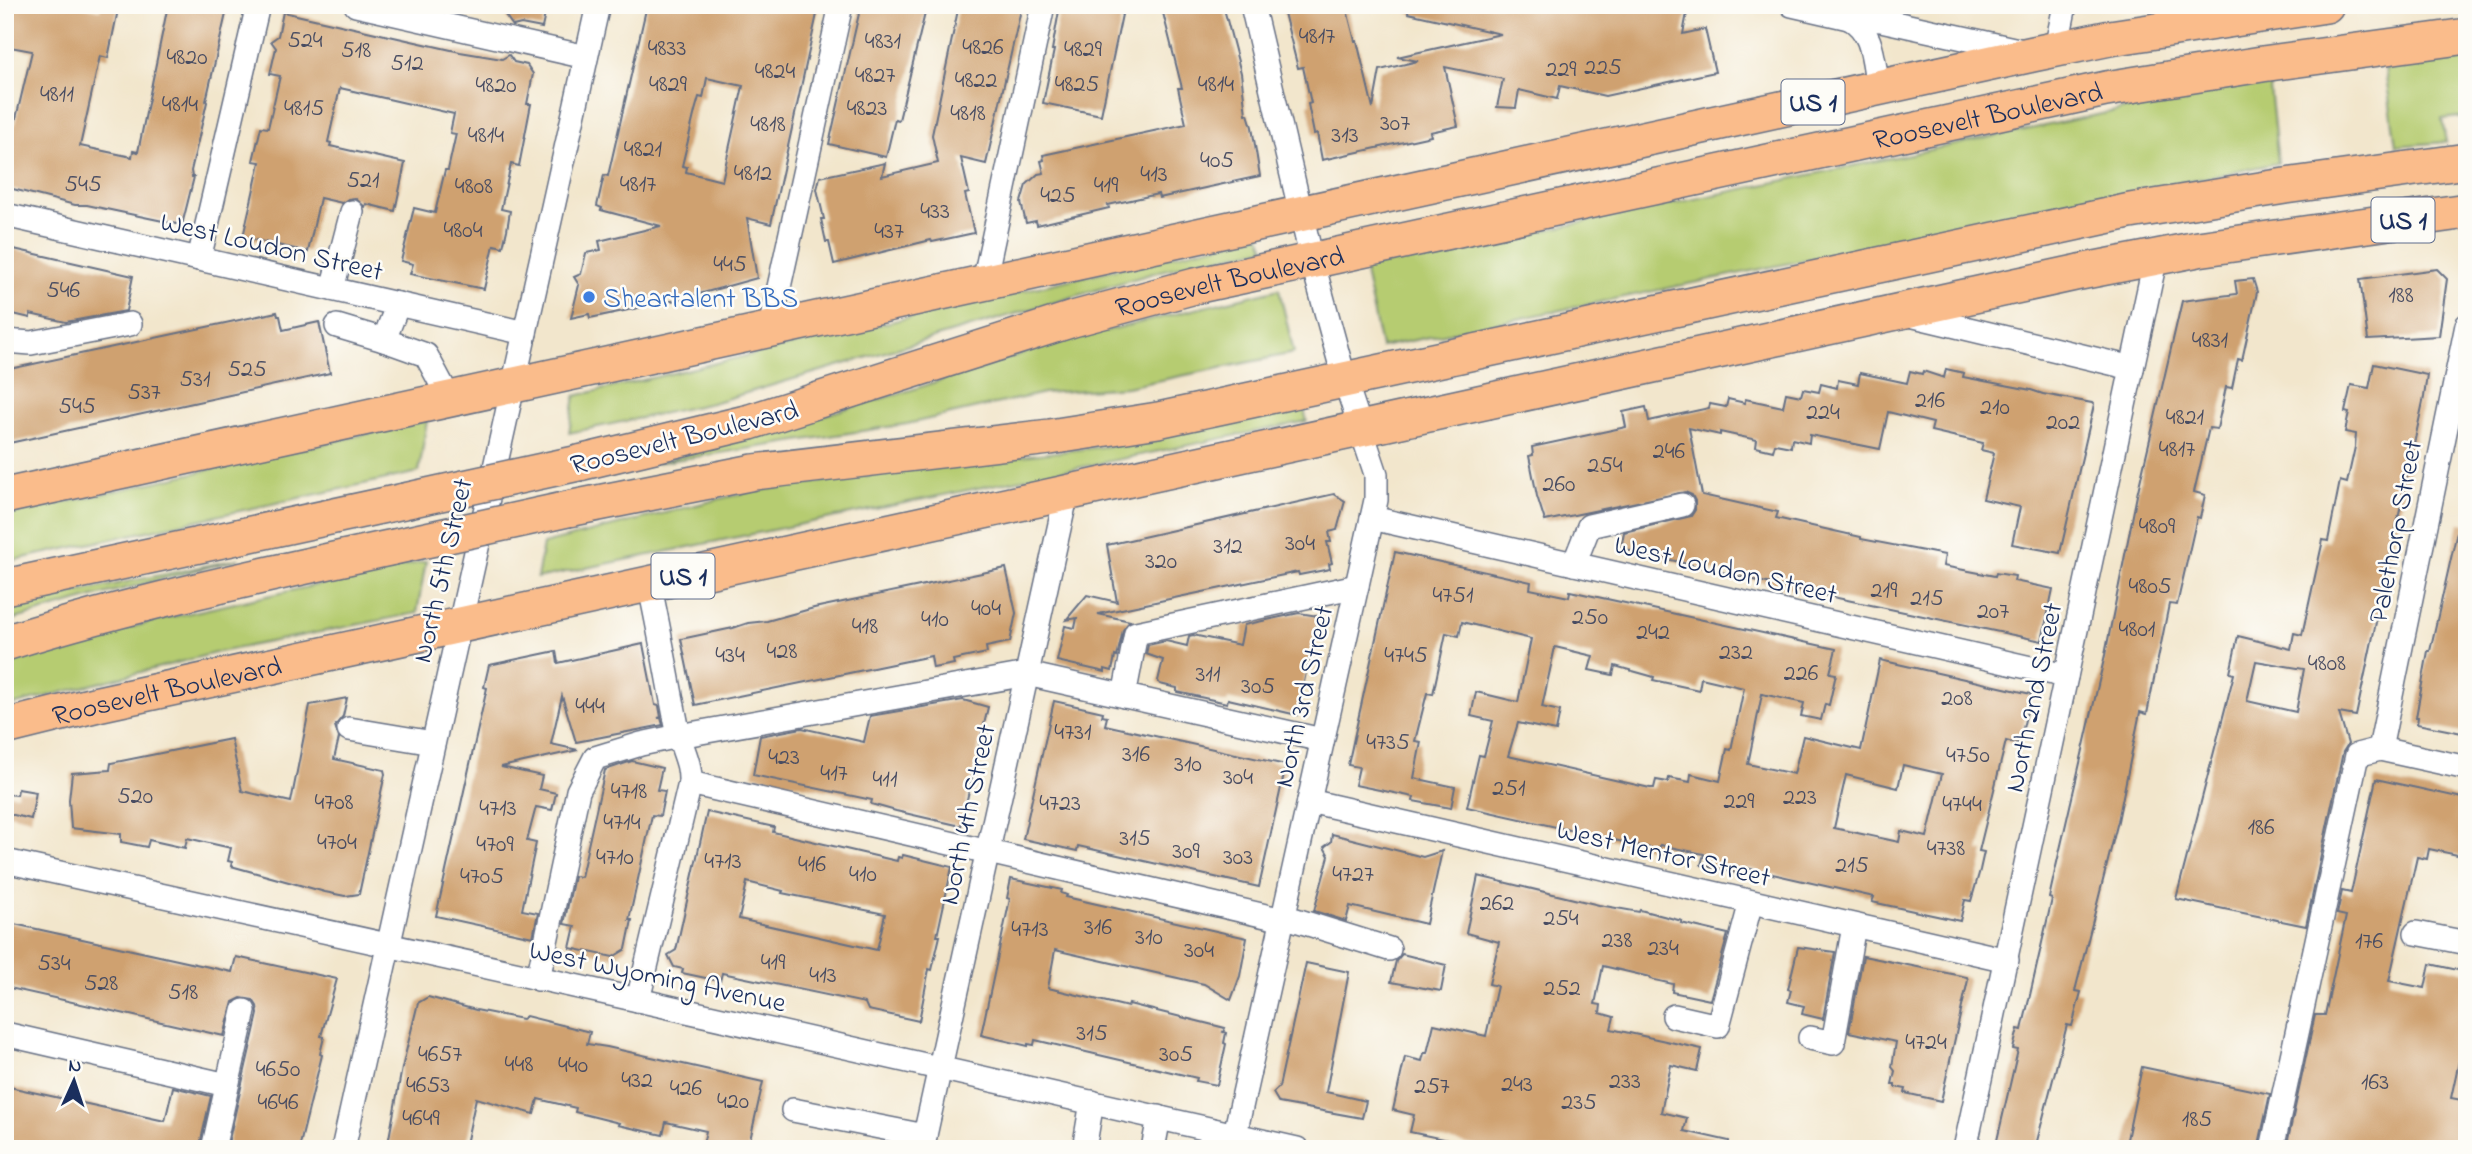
<svg xmlns="http://www.w3.org/2000/svg" width="2472" height="1154" font-family="'Indie Flower',sans-serif">
<style>
.green{fill:#b6cc71;stroke:#687e68;stroke-width:2}
.building{fill:#cfa16f;fill-rule:evenodd}
.lines{fill:none;stroke-linecap:round;stroke-linejoin:round}
.minor-casing{stroke:#666f84;stroke-width:26}
.highway-casing{stroke:#666f84;stroke-width:38}
.minor{stroke:#fff;stroke-width:23}
.highway{stroke:#fabc8b;stroke-width:35}
.highway-bridge-casing{stroke:#666f84;stroke-width:38;stroke-linecap:butt}
.highway-bridge{stroke:#fabc8b;stroke-width:35}
.shop-dot{fill:#3f7fe0;stroke:#fdfcf7;stroke-width:2.5}
.labels{text-anchor:middle;stroke-width:5;stroke-linejoin:round;paint-order:stroke}
.number-label{font-size:24px;fill:#484c62}
.shield{fill:#fdfcf7;stroke:#5f6c8c;stroke-width:2}
.shield-label{font-size:26px;font-weight:bold;fill:#1b2f5e}
.street-label{font-size:28px;fill:#1b2f5e;stroke:#fdfcf7}
.shop-label{font-size:28px;fill:#366cbe;stroke:#fdfcf7;text-anchor:start}
</style>
<rect width="100%" height="100%" fill="#fdfcf7"/>
<filter id="ink" filterUnits="userSpaceOnUse"><feTurbulence type="fractalNoise" baseFrequency=".0143" numOctaves="2"/><feDisplacementMap in="SourceGraphic" scale="14" xChannelSelector="R" yChannelSelector="G"/><feConvolveMatrix kernelMatrix="1 2 1 2 8 2 1 2 1" color-interpolation-filters="sRGB"/></filter>
<filter id="wash" filterUnits="userSpaceOnUse"><feTurbulence type="fractalNoise" baseFrequency=".00686" numOctaves="4" result="noise"/><feDisplacementMap in="SourceGraphic" scale="28" xChannelSelector="R" yChannelSelector="G"/><feGaussianBlur stdDeviation="1.57" result="paint"/><feColorMatrix in="noise" values="0 0 0 0 0 0 0 0 0 0 0 0 0 0 0 0 0 1.4 0 .05"/><feComposite in="paint" operator="in"/></filter>
<g filter="url(#wash)">
<rect width="100%" height="100%" fill="#f2e6cc"/>
<g class="green">
<path d="M2467,58V116L2442,119L2446,142L2396,146L2385,69Z"/>
<path d="M2269,79L2278,163L1381,347L1364,268Z"/>
<path d="M1260,235L1265,248L1164,270L712,403L569,433L575,396Z"/>
<path d="M1279,289L1294,353L1127,387L1044,393L907,424L656,463L911,390L1051,344Z"/>
<path d="M1303,406L1307,421L537,578L543,544L747,492L949,464L1110,446Z"/>
<path d="M427,420L419,472L5,562V516Z"/>
<path d="M239,559L100,595L5,622V607Z"/>
<path d="M426,561L417,613L219,652L5,707V662L162,619Z"/>
</g>
<g id="blocks">
<g class="building">
<path d="M14,5H76L100,10L101,5H119L108,58L100,56L80,146L132,157L133,151L138,152L168,5H228L206,101L207,102L191,171L192,177H194L182,225L87,205H75L5,187V130L13,131L32,51L5,46Z"/>
<path d="M498,5H547L542,28L521,24L513,26Z"/>
<path d="M647,5H819L771,224L747,218L757,278L681,299L590,318L589,314L571,318L579,285L574,277L581,274L586,253L601,250L599,241L661,226L601,210L602,208L597,206L604,175L608,176ZM707,78L743,86L722,181L686,172L687,167L682,166L695,111L699,97L703,98Z"/>
<path d="M861,5H927L899,120L895,119L886,157L829,144Z"/>
<path d="M959,5H1022L986,164L961,158L969,193L965,194L974,233L932,242L931,240L834,264L829,242H826L821,219H824L817,189L820,177L885,163L882,176L938,163L932,135Z"/>
<path d="M1060,5H1124L1101,115L1043,103L1054,50H1052Z"/>
<path d="M1161,5H1223L1241,73L1246,114H1248L1252,127L1260,176L1159,198L1158,194L1108,205L1109,208L1037,225L1036,221L1026,223L1021,202L1026,185L1038,174L1044,173L1041,161L1044,160L1043,155L1186,124L1178,88H1182Z"/>
<path d="M1282,5H1327L1328,10L1346,6L1355,41H1357L1373,108L1380,70L1418,61L1397,57L1501,34L1408,13L1409,5H1652L1675,10L1687,13L1683,34L1705,29L1715,72L1605,96L1560,86L1557,99L1519,90L1516,108L1497,107L1503,79L1445,67L1458,126L1430,132L1431,136L1322,160L1317,133L1314,134L1308,104L1311,103L1303,67L1298,68Z"/>
<path d="M283,12L460,52L502,59L509,55L514,62L527,65L533,74L527,104H531L519,166L511,164L501,209L510,211L507,230L503,247L494,245L484,289L410,274L413,264L401,261L414,208L435,213L445,170H448L456,134L450,133L454,114L340,88L328,142L331,143L330,146L405,163L395,211L366,204L365,207L355,198L348,199L342,203L320,198L308,252L243,237L260,162L253,161L261,127L268,128L280,76L270,74L276,48L271,41L278,36Z"/>
<path d="M5,247L133,276L126,311L66,322L30,314V318L5,312Z"/>
<path d="M2437,269L2447,279L2439,336L2368,340L2360,279Z"/>
<path d="M2253,279L2257,292L2242,360L2238,359L2232,388L2226,387L2217,429L2209,428L2194,492L2205,495L2200,518L2197,517L2177,605L2169,604L2147,714L2140,712L2118,821L2075,991L2081,992L2072,1026L2067,1025L2035,1149H1995L2018,1050L2013,1049L2018,1029L2022,1030L2052,899L2049,898L2055,871L2105,655L2137,495L2182,301L2237,294L2235,281Z"/>
<path d="M277,312L278,316H280L283,330L319,322L330,373L5,444V370Z"/>
<path d="M2374,364L2427,375L2424,397L2356,716L2339,713L2348,744L2343,752L2306,926L2176,899L2234,674L2230,673L2238,636L2291,649L2294,633L2302,635L2323,540L2328,541L2340,481L2347,483L2355,447L2356,434L2345,432L2349,413L2345,412L2351,385L2369,388ZM2256,661L2304,669L2296,712L2247,701Z"/>
<path d="M1946,369L1964,373L1963,377L2031,390L2043,394L2092,403L2094,405L2060,553L2012,544L2020,507L1983,499L1994,453L1981,450L1983,443L1931,431L1933,423L1888,412L1880,449L1810,435L1809,443L1792,439L1791,447L1775,444L1773,451L1756,447L1757,440L1720,432V435L1689,428L1702,495L1778,512L1776,518L1861,537V539L1945,555L1943,566L1995,576L1996,573L2015,576L2014,581L2053,589L2042,641L1771,584L1621,548L1624,532L1691,516L1695,510V501L1692,495L1685,492L1545,521L1537,496L1529,456L1533,455L1532,447L1626,427L1623,412L1646,407L1649,421L1709,408L1710,404L1726,407L1728,399L1745,403V399L1783,407L1786,393L1801,396L1803,389L1819,392L1821,384L1837,388L1838,380L1858,384L1860,373L1907,383L1910,371L1922,374L1923,371L1944,378Z"/>
<path d="M1334,494L1345,501L1337,530L1329,532L1331,542H1327L1332,563L1329,564L1330,569L1299,575L1298,572L1098,614L1130,621L1123,630L1117,657L1115,656L1112,671L1105,669V672L1057,661L1065,626L1075,628L1077,618L1066,620L1087,595L1117,602L1107,545Z"/>
<path d="M2459,523L2467,524V734L2417,724L2418,717H2416L2428,651H2430Z"/>
<path d="M1395,552L1531,582L1530,589L1569,597L1570,591L1836,649L1830,673L1836,674L1829,705L1825,704L1821,720L1801,716L1804,703L1762,694L1748,764L1794,774L1803,736L1861,750L1880,660L2031,694L2020,741H2018L2017,744L2006,741L1979,851L1984,852L1980,870L1971,901L1965,900L1960,921L1872,902L1874,897L1746,868L1745,875L1701,865L1704,854L1660,845L1659,850L1467,807L1479,755L1484,756L1493,721L1471,716L1476,692L1518,702L1531,639L1462,622L1459,636L1446,633L1433,694L1427,693L1415,741L1421,742L1414,778L1455,787L1451,808L1413,801L1414,797L1355,785L1359,767L1348,765ZM1555,647L1593,656L1589,670L1613,675L1615,666L1654,677L1653,680L1699,690L1701,678L1744,688L1731,750L1727,749L1720,781L1691,774L1690,782L1669,778L1668,782L1656,780L1654,788H1650L1508,756L1518,723L1556,731L1560,711L1542,707ZM1903,765L1942,774L1927,837L1901,831L1899,842L1834,828L1846,775L1898,788Z"/>
<path d="M1006,568L1016,613L1010,642L986,647L987,653L953,660L954,664L933,668L931,656L695,705L681,639L733,628L748,623L767,621L814,608Z"/>
<path d="M1299,613L1318,616L1297,715L1228,699L1227,703L1177,692V688L1160,684L1158,681L1163,660L1146,654L1148,645L1166,641L1187,646L1189,636L1193,635L1240,645L1244,625Z"/>
<path d="M643,644L655,705L659,706L661,717L658,718H661L663,725L576,742L562,696L551,744L578,750L501,767L542,776L539,789L556,793L552,810L536,807L527,841L536,843L522,910L538,913L533,937L436,916L487,688L484,687L489,665L556,651L558,663Z"/>
<path d="M347,698L343,716L335,726L339,738L334,759L384,770L385,774L359,894L345,896L325,892L231,866L232,862L228,861L231,848L187,838L185,848L149,840L147,847L121,842V834L71,828L69,800L72,773L110,770L111,763L231,739L242,791L291,802L310,705Z"/>
<path d="M963,700L988,707L961,826L896,811L871,804L872,800L753,775L760,736L802,728L864,742L870,716Z"/>
<path d="M1054,701L1103,712L1102,716L1107,717L1105,725L1286,765L1259,887L1078,846L1077,851L1023,839Z"/>
<path d="M632,761L662,768L657,790L665,791L660,816L652,815L629,920H632L626,949L613,957L570,948L575,926L564,924L574,876L581,877L605,770Z"/>
<path d="M2376,779L2467,799V857L2429,849L2427,859L2417,857L2389,981L2425,988L2430,964L2467,972V1062L2459,1061L2451,1098L2467,1101V1149H2286L2315,1015H2325L2346,916L2337,914L2342,891L2351,893Z"/>
<path d="M18,789L36,792L31,819L5,813V794L17,795Z"/>
<path d="M707,812L774,827L773,832L897,861L898,857L902,858L903,855L952,867L937,936H940L932,970L929,969L919,1021L868,1010L865,1003L722,973L720,981L682,973L683,969L674,967L668,955L676,950ZM747,882L783,891L782,893L885,914L877,950L739,919Z"/>
<path d="M1332,834L1423,857L1442,851L1426,924L1350,906L1346,921L1314,911L1329,856L1324,847L1331,842Z"/>
<path d="M1478,876L1599,905L1639,912L1640,910L1682,921L1681,923L1728,934L1710,1000L1672,992L1673,984L1650,979V977L1603,966L1595,1004L1601,1005L1600,1013L1614,1017L1611,1029L1702,1049L1697,1071L1671,1065L1661,1112L1687,1118L1684,1131L1729,1141L1728,1149H1490L1410,1132L1414,1115L1393,1110L1405,1057L1422,1061L1424,1053H1427L1434,1024L1486,1036L1497,986L1489,984L1499,942L1466,933Z"/>
<path d="M1011,879L1062,890L1061,893L1067,895L1066,897L1247,938L1240,976L1231,1000L1204,984L1055,950L1048,988L1128,1007L1129,1004L1225,1028L1223,1032L1226,1033L1224,1043L1226,1044L1217,1085L1196,1081L1197,1078L1035,1040L1034,1045L1028,1044V1046L981,1035L1010,899L1007,898Z"/>
<path d="M5,922L232,972L236,957L337,979L321,1036L324,1037L320,1054L322,1055L299,1149H251L228,1144L258,1014L257,1006L253,1000L241,998L233,1002L224,1036L5,987Z"/>
<path d="M1798,947L1835,952L1823,1019L1802,1014L1804,1006L1788,1002L1791,990L1788,989Z"/>
<path d="M1402,954L1446,965L1441,991L1391,982L1396,961Z"/>
<path d="M1863,956L1967,977L1968,980L1941,1101L1905,1093L1906,1089L1895,1087V1084H1892L1895,1071L1892,1067L1896,1042L1849,1032Z"/>
<path d="M1306,963L1349,972L1326,1092L1366,1101L1362,1118L1279,1103L1273,1093L1279,1087Z"/>
<path d="M428,997L476,1010L522,1019L526,1016L590,1032L587,1044L607,1047L763,1082L748,1149H702L706,1131L666,1122L663,1135L618,1125L619,1123L575,1112L576,1108L538,1099L534,1114L476,1098L465,1149H387L402,1068L418,1003Z"/>
<path d="M2142,1067L2270,1094L2258,1149H2125Z"/>
<path d="M5,1086L165,1121L173,1087L211,1096L199,1149H5Z"/>
</g>
</g>
</g>
<g filter="url(#ink)">
<use href="#blocks" fill-opacity="0" stroke="#666f84" stroke-width="2"/>
<g class="lines">
<g class="minor-casing">
<g id="minor">
<path d="M356,5L586,57"/>
<path d="M1792,5L1849,18L1881,20L2023,51"/>
<path d="M1849,18C1874,31 1873,62 1878,87"/>
<path d="M2056,49L2065,5"/>
<path d="M5,215L525,333"/>
<path d="M199,259L258,5"/>
<path d="M984,282L1043,5"/>
<path d="M332,289L352,212"/>
<path d="M1906,314L2132,368"/>
<path d="M337,326L384,340L398,304"/>
<path d="M770,328L841,5"/>
<path d="M384,340L426,355L449,398"/>
<path d="M5,341L31,343L130,324"/>
<path d="M1372,518L2066,676"/>
<path d="M1574,564L1589,526L1682,505"/>
<path d="M1124,696L1136,633L1357,586"/>
<path d="M349,729L433,743"/>
<path d="M2380,749L2467,325"/>
<path d="M690,783L1283,920"/>
<path d="M1309,801L2007,960"/>
<path d="M5,861L638,1000L1297,1149"/>
<path d="M1283,916L1389,949"/>
<path d="M2416,933L2467,943"/>
<path d="M538,979L578,791L595,758L641,744L679,736L1027,674L1322,740"/>
<path d="M638,1000L690,783C691,762 682,751 678,731C668,682 660,632 649,583"/>
<path d="M1674,1016L1718,1026L1751,902"/>
<path d="M5,1034L227,1085"/>
<path d="M1810,1038L1833,1043L1854,926"/>
<path d="M793,1110L925,1136"/>
<path d="M213,1149L244,1011"/>
<path d="M343,1149L598,5"/>
<path d="M922,1149L1067,492"/>
<path d="M1084,1149L1092,1102"/>
<path d="M1153,1149L1159,1117"/>
<path d="M1233,1149L1235,1134L1376,500V474L1345,381L1312,260L1252,5"/>
<path d="M1965,1149L2156,256"/>
<path d="M2272,1149L2357,755L2380,749L2467,768"/>
</g>
</g>
<g class="highway-casing">
<g id="highway">
<path id="s1" d="M579,463L750,422L1073,319L1195,286L2106,89L2262,64L2467,36"/>
<path d="M5,496L2033,54L2110,38L2326,5"/>
<path d="M568,509L754,472L1050,437L1158,420L2130,211L2285,186L2467,161"/>
<path d="M5,587L404,501"/>
<path d="M5,643C133,603 264,575 394,547"/>
<path id="s2" d="M5,727L98,704L2080,272L2198,249L2467,211"/>
</g>
</g>
<use href="#minor" class="minor"/>
<use href="#highway" class="highway"/>
<g class="highway-bridge-casing">
<g id="highway-bridge">
<path d="M404,501L579,463"/>
<path d="M394,547L568,509"/>
</g>
</g>
<use href="#highway-bridge" class="highway-bridge"/>
</g>
</g>
<circle class="shop-dot" cx="589" cy="297" r="7"/>
<g class="labels">
<g class="number-label">
<text x="1317" y="43">4817</text>
<text x="305" y="47">524</text>
<text x="883" y="48">4831</text>
<text x="983" y="54">4826</text>
<text x="667" y="55">4833</text>
<text x="1083" y="56">4829</text>
<text x="356" y="57">518</text>
<text x="187" y="64">4820</text>
<text x="407" y="70">512</text>
<text x="1603" y="74">225</text>
<text x="1561" y="76">229</text>
<text x="775" y="78">4824</text>
<text x="875" y="82">4827</text>
<text x="976" y="87">4822</text>
<text x="668" y="91">4829</text>
<text x="1077" y="91">4825</text>
<text x="1216" y="91">4814</text>
<text x="496" y="92">4820</text>
<text x="57" y="101">4811</text>
<text x="180" y="111">4814</text>
<text x="304" y="115">4815</text>
<text x="867" y="115">4823</text>
<text x="968" y="120">4818</text>
<text x="1395" y="130">307</text>
<text x="768" y="131">4818</text>
<text x="486" y="142">4814</text>
<text x="1345" y="142">313</text>
<text x="643" y="156">4821</text>
<text x="1217" y="167">405</text>
<text x="753" y="180">4812</text>
<text x="1154" y="181">413</text>
<text x="363" y="187">521</text>
<text x="83" y="191">545</text>
<text x="638" y="191">4817</text>
<text x="1106" y="192">419</text>
<text x="474" y="193">4808</text>
<text x="1058" y="202">425</text>
<text x="935" y="218">433</text>
<text x="463" y="237">4804</text>
<text x="889" y="238">437</text>
<text x="730" y="271">445</text>
<text x="63" y="297">546</text>
<text x="2401" y="302">188</text>
<text x="2210" y="347">4831</text>
<text x="247" y="376">525</text>
<text x="195" y="386">531</text>
<text x="144" y="399">537</text>
<text x="1930" y="407">216</text>
<text x="77" y="413">545</text>
<text x="1995" y="414">210</text>
<text x="1823" y="419">224</text>
<text x="2185" y="424">4821</text>
<text x="2063" y="429">202</text>
<text x="2177" y="456">4817</text>
<text x="1669" y="458">246</text>
<text x="1605" y="472">254</text>
<text x="1559" y="491">260</text>
<text x="2157" y="533">4809</text>
<text x="1300" y="550">304</text>
<text x="1228" y="553">312</text>
<text x="1161" y="568">320</text>
<text x="2150" y="593">4805</text>
<text x="1884" y="597">219</text>
<text x="1453" y="602">4751</text>
<text x="1927" y="605">215</text>
<text x="986" y="615">404</text>
<text x="1993" y="618">207</text>
<text x="1590" y="624">250</text>
<text x="935" y="626">410</text>
<text x="865" y="633">418</text>
<text x="2137" y="636">4801</text>
<text x="1653" y="639">242</text>
<text x="782" y="658">428</text>
<text x="1736" y="659">232</text>
<text x="730" y="662">434</text>
<text x="1406" y="662">4745</text>
<text x="2327" y="670">4808</text>
<text x="1801" y="680">226</text>
<text x="1208" y="681">311</text>
<text x="1258" y="693">305</text>
<text x="1957" y="705">208</text>
<text x="590" y="713">444</text>
<text x="1073" y="739">4731</text>
<text x="1388" y="749">4735</text>
<text x="1136" y="761">316</text>
<text x="1968" y="762">4750</text>
<text x="784" y="764">423</text>
<text x="1188" y="771">310</text>
<text x="834" y="780">417</text>
<text x="1238" y="784">304</text>
<text x="885" y="786">411</text>
<text x="1509" y="795">251</text>
<text x="629" y="798">4718</text>
<text x="135" y="803">520</text>
<text x="1800" y="804">223</text>
<text x="1739" y="808">229</text>
<text x="334" y="809">4708</text>
<text x="1060" y="810">4723</text>
<text x="1962" y="811">4744</text>
<text x="498" y="815">4713</text>
<text x="622" y="829">4714</text>
<text x="2261" y="834">186</text>
<text x="1135" y="845">315</text>
<text x="337" y="849">4704</text>
<text x="495" y="851">4709</text>
<text x="1946" y="855">4738</text>
<text x="1186" y="858">309</text>
<text x="615" y="864">4710</text>
<text x="1238" y="864">303</text>
<text x="723" y="868">4713</text>
<text x="812" y="871">416</text>
<text x="1852" y="872">215</text>
<text x="863" y="881">410</text>
<text x="1353" y="881">4727</text>
<text x="482" y="883">4705</text>
<text x="1497" y="910">262</text>
<text x="1561" y="925">254</text>
<text x="1098" y="934">316</text>
<text x="1030" y="936">4713</text>
<text x="1149" y="944">310</text>
<text x="1617" y="947">238</text>
<text x="2369" y="948">176</text>
<text x="1663" y="955">234</text>
<text x="1199" y="957">304</text>
<text x="773" y="969">419</text>
<text x="54" y="970">534</text>
<text x="823" y="982">413</text>
<text x="101" y="990">528</text>
<text x="1562" y="995">252</text>
<text x="183" y="999">518</text>
<text x="1092" y="1040">315</text>
<text x="1926" y="1049">4724</text>
<text x="440" y="1061">4657</text>
<text x="1176" y="1061">305</text>
<text x="519" y="1071">448</text>
<text x="573" y="1072">440</text>
<text x="278" y="1076">4650</text>
<text x="637" y="1087">432</text>
<text x="1625" y="1088">233</text>
<text x="2375" y="1089">163</text>
<text x="1517" y="1091">243</text>
<text x="428" y="1092">4653</text>
<text x="1432" y="1093">257</text>
<text x="686" y="1095">426</text>
<text x="733" y="1108">420</text>
<text x="278" y="1109">4646</text>
<text x="1579" y="1109">235</text>
<text x="421" y="1125">4649</text>
<text x="2197" y="1126">185</text>
</g>
<g class="shield">
<rect x="1781.5" y="79.5" width="63" height="45" rx="5"/>
<rect x="2371.5" y="197.5" width="63" height="45" rx="5"/>
<rect x="651.5" y="553.5" width="63" height="45" rx="5"/>
</g>
<g class="shield-label">
<text x="1813" y="111">US 1</text>
<text x="2403" y="229">US 1</text>
<text x="683" y="585">US 1</text>
</g>
<g class="street-label">
<text dy="10" stroke="none"><textPath href="#s1" startOffset="1452">Roosevelt Boulevard</textPath></text>
<text transform="translate(272 245) rotate(13)" y="10">West Loudon Street</text>
<text dy="10" stroke="none"><textPath href="#s1" startOffset="676">Roosevelt Boulevard</textPath></text>
<text transform="translate(684 436) rotate(-14)" y="10">Roosevelt Boulevard</text>
<text transform="translate(2394 531) rotate(-79)" y="10">Palethorp Street</text>
<text transform="translate(1726 568) rotate(13)" y="10">West Loudon Street</text>
<text transform="translate(441 570) rotate(-77)" y="10">North 5th Street</text>
<text dy="10" stroke="none"><textPath href="#s2" startOffset="166">Roosevelt Boulevard</textPath></text>
<text transform="translate(1302 696) rotate(-77)" y="10">North 3rd Street</text>
<text transform="translate(2032 697) rotate(-78)" y="10">North 2nd Street</text>
<text transform="translate(966 814) rotate(-78)" y="10">North 4th Street</text>
<text transform="translate(1664 852) rotate(13)" y="10">West Mentor Street</text>
<text transform="translate(658 975) rotate(12)" y="10">West Wyoming Avenue</text>
</g>
<g class="shop-label">
<text x="603" y="307">Sheartalent BBS</text>
</g>
</g>
<rect width="2472" height="1154" fill="none" stroke="#fdfcf7" stroke-width="28"/>
<g transform="translate(74 1081) rotate(3)" stroke="#fdfcf7" stroke-width="5" paint-order="stroke">
<path d="M0-5L12 26L0 18L-12 26Z" fill="#1b2f5e"/>
<text y="-10" font-size="19" font-weight="bold" text-anchor="middle" fill="#1b2f5e">N</text>
</g>
</svg>
